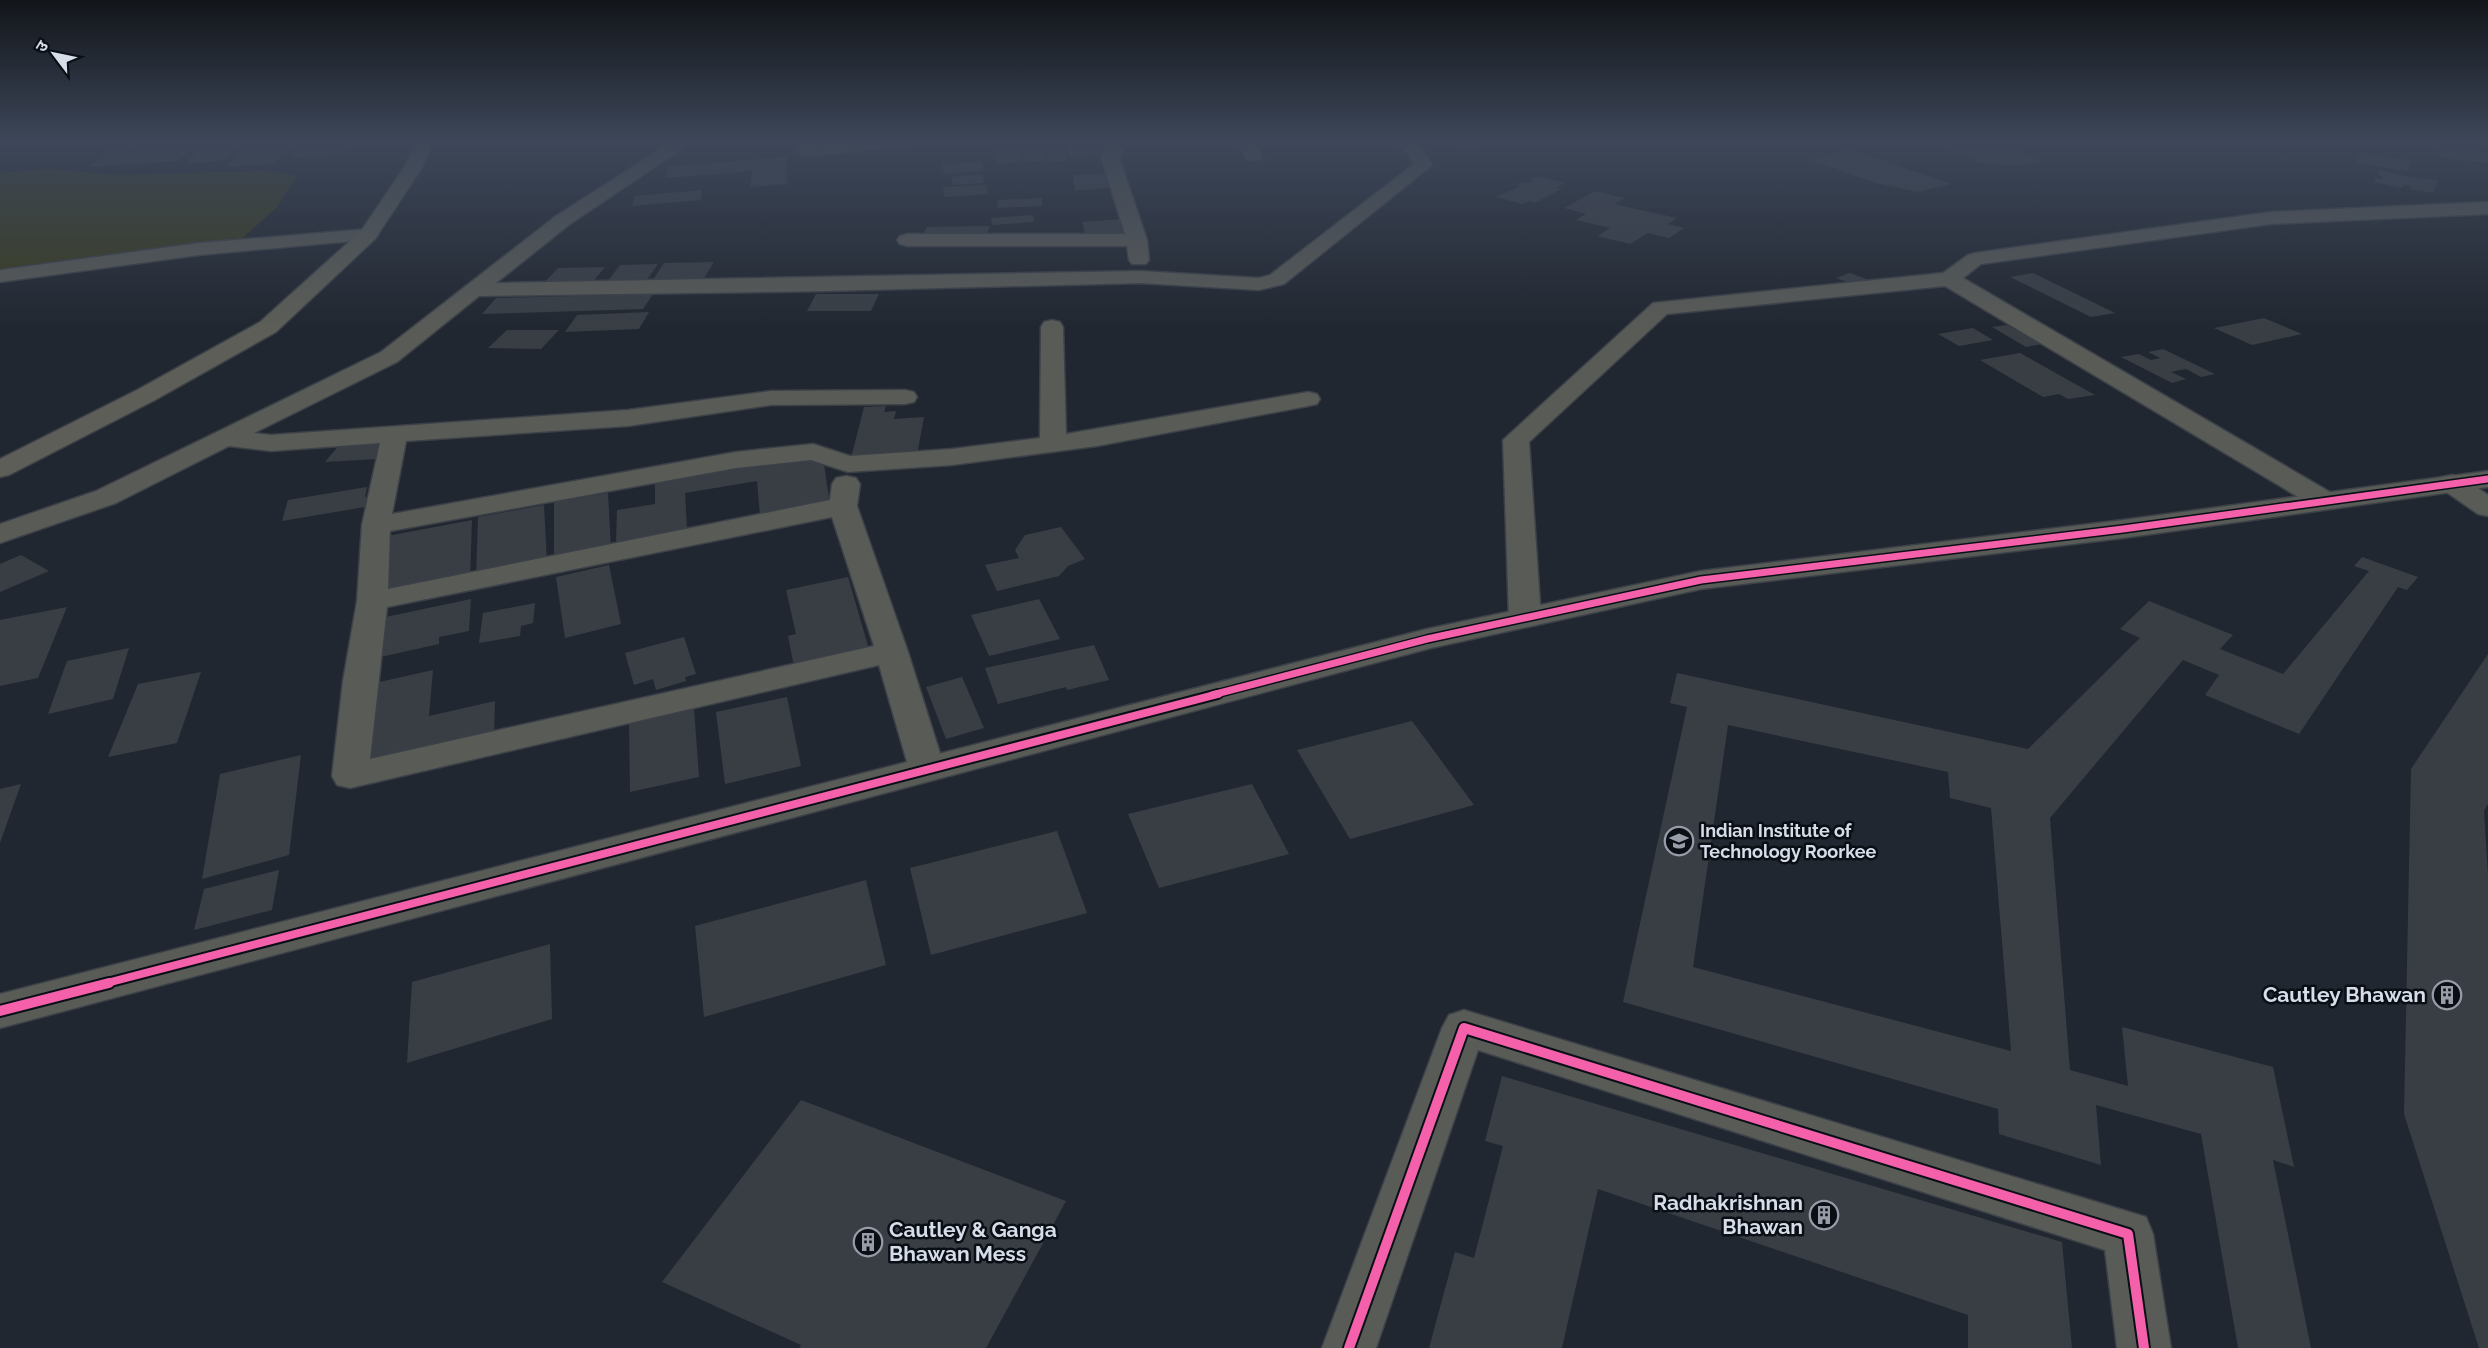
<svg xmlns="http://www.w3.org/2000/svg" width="2488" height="1348" font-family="Raleway,'Noto Sans Devanagari',sans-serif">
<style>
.green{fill:#393c1d}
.building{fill:#393e45;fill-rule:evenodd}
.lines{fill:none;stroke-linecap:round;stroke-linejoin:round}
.minor-casing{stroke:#3c4148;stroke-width:3}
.tertiary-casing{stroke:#3c4148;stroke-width:3}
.secondary-casing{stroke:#3c4148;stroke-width:3}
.minor{fill:#595b57;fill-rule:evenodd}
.tertiary{fill:#595b57;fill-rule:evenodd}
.secondary{fill:#5c5e57;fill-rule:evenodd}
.cycleway-far2-casing{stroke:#0a0f16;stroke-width:10}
.cycleway-far1-casing{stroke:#0a0f16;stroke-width:12}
.cycleway-casing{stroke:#0a0f16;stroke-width:14}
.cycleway-far2{stroke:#f560ab;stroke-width:7}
.cycleway-far1{stroke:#f560ab;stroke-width:8}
.cycleway{stroke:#f560ab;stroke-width:10}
.labels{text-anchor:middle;stroke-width:5;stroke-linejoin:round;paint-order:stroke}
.poi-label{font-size:18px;font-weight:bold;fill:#d6dde8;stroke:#0a0f16;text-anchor:start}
.near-poi-label{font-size:21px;font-weight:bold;fill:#d6dde8;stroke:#0a0f16;text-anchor:end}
</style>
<rect width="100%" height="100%" fill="#212730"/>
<path class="green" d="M50,169L116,175L266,171L297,176L277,207L235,245L0,279V173Z"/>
<g class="building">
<path d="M124,140H144L128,152L175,149L186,140H201L178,161L88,167Z"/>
<path d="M208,140H243L224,160L185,164Z"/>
<path d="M253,140H295L273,164L226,167Z"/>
<path d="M304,140H351L342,154L291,158Z"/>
<path d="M1929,140H1961L1987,151L2010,148L2043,162L2016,166L1982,163Z"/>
<path d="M1104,144L1107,154L1069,156L1067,147Z"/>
<path d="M2435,145L2483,152V155H2488V163L2443,158L2444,156L2434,155V152L2448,154V152L2434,150Z"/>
<path d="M1063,147L1068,161L1049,162L1044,148Z"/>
<path d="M1018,149L1022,162L997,164L994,151Z"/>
<path d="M1042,149L1045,161L1026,162L1023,150Z"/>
<path d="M1852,150L1951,184L1918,192L1876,183L1810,160Z"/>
<path d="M2361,152L2389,158L2412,161L2407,171L2355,163Z"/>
<path d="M787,157V184L750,187L752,171L666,178L668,166Z"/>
<path d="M982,161L984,171L944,174L942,164Z"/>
<path d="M2380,170L2414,178L2438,180L2436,186L2433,185L2435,187L2433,193L2410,189L2411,186L2403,185L2402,188L2374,182L2376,178L2381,179L2382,176L2378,175Z"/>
<path d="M1112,173L1117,187L1075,191L1073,175Z"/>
<path d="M982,174L984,183L953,185L951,177Z"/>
<path d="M1537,176L1565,183L1556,188L1562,189L1535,203L1529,201L1523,204L1495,197L1521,186L1517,185L1522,182L1528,183L1533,181L1529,180Z"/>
<path d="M986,185L988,194L944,197L943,187Z"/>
<path d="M702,190L701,200L632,206L635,196Z"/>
<path d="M1595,191L1625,198L1614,204L1677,218L1668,224L1684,228L1669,238L1648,233L1630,244L1597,236L1610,228L1576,220L1586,214L1564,208Z"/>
<path d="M1042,198V206L997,208L998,200Z"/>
<path d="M1033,215L1034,222L992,225L991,218Z"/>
<path d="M1122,219L1127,234L1086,237L1082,222Z"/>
<path d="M990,226L986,236L922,237L927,227Z"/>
<path d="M714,262L701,283L650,284L664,263Z"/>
<path d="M658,264L644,284L605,285L620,265Z"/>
<path d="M605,267L590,285H542L558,268Z"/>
<path d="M1850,273L1872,281L1858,286L1836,278Z"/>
<path d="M2033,273L2115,313L2091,317L2010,277Z"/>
<path d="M653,294L643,309L482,314L496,298Z"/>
<path d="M816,294H879L871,311H807Z"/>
<path d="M649,312L639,329L565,332L577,315Z"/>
<path d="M2264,318L2302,334L2252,345L2214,328Z"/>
<path d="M2007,325L2042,344L2026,347L1992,327Z"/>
<path d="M1973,328L1993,340L1959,346L1938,334Z"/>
<path d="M507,330H559L541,349L488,348Z"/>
<path d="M2163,349L2215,374L2201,377L2186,369L2171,372L2186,379L2172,383L2121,357L2139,354L2151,360L2160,358L2148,352Z"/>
<path d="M2020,353L2095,395L2068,399L2059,394L2043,397L1980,360Z"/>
<path d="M886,406L884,412L896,411L894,419L924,417L917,455L851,458L864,407Z"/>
<path d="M382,440L378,459L325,462L341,443Z"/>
<path d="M823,457L830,505L760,516L757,481L685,493L687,529L616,542L617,510L655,504V482L766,463L767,466Z"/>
<path d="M367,487L365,497L373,496L371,506L282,521L288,500Z"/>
<path d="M608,493L611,549L554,560V502Z"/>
<path d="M544,505L547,563L476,577L478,517Z"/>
<path d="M472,520L470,580L379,598L387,536Z"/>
<path d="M1061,527L1085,559L1068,566L1059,576L997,591L985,565L1019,558L1015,550L1025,535Z"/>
<path d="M21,555L49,571L0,592V564Z"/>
<path d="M2362,557L2418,577L2407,590L2398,587L2299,734L2205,695L2219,675L2183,660L2050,818L2070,1070L2128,1086L2122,1027L2273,1067L2294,1167L2273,1160L2311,1348H2238L2201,1134L2096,1105L2101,1165L1999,1134L1998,1109L1623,1002L1687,707L1670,703L1677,673L2028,749L2140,638L2120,629L2149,601L2233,635L2220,649L2283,674L2369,571L2354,566ZM1728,725L1948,772L1950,798L1991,808L2011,1051L1693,967Z"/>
<path d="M609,565L621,624L565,638L556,577Z"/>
<path d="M848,577L871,656L795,672L788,636L796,634L786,590Z"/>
<path d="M471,599L469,631L439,637V644L376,658L381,618Z"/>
<path d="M1039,599L1060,639L989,656L971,615Z"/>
<path d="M535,603L533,623L521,626L520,636L479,643L483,613Z"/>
<path d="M67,607L38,678L0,686V620Z"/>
<path d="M684,637L696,674L685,677L686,681L656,690L653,679L634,685L625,653Z"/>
<path d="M1094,645L1109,680L1067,690L1066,687L998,704L985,668Z"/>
<path d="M129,648L113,699L48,714L67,661Z"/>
<path d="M2488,654V804L2484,811L2488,876V1348H2479L2404,1114L2411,769Z"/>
<path d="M433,670L429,716L495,701L494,737L364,767L375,683Z"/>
<path d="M201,672L177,743L108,757L138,684Z"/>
<path d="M962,677L984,728L946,739L926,687Z"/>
<path d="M787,697L801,766L725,784L716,712Z"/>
<path d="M694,708L699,777L630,792L629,722Z"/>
<path d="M1412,721L1474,805L1350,839L1297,750Z"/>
<path d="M301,755L289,855L202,879L220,774Z"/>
<path d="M21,784L0,843V789Z"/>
<path d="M1252,784L1289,854L1159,888L1128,814Z"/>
<path d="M1057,831L1087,913L931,955L910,868Z"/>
<path d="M279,870L272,910L194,930L204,889Z"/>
<path d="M866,880L886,965L704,1017L695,926Z"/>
<path d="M550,944L552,1019L407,1063L412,982Z"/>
<path d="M1502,1076L2062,1242L2072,1348H1968V1315L1598,1189L1562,1348H1429L1455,1252L1474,1258L1503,1146L1485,1141Z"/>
<path d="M801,1100L1066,1201L986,1348H799L801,1345L662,1282Z"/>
</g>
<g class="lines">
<g class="minor-casing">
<g id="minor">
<path d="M675,140H695L570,224L496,283L1140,271L1259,278L1270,275L1414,164L1407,152L1391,140C1417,140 1419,143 1432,165L1284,284L1259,290L1140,283L825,291L479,296L397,362L254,433L271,435L628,410L771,391L905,390L914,392L917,397L914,402L905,404L771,405L628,426L406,441L392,514L736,452L813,444L850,456L952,449L1040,438L1041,327L1044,322L1052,320L1060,322L1063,327L1066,434L1308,392L1317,394L1320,399L1317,404L1308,406L1097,446L952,465L848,472L811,460L736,468L390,531L388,589L830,500L832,484L836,478L846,476L856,478L860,484L857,506L908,652L945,769L940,777L927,781L914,777L909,769L879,665L350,788L337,785L332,776L343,681L357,601L362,525L380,443L271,451L229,446L116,503L0,543V524L96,491L381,352L556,216ZM832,517L874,646L370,759L387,607Z"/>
<path d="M800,140H816V145L862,140H920L912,145L808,156L802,155L799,151Z"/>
<path d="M1100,140H1116L1123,152L1119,157L1147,240L1149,260L1146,264H1132L1129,260L1127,246H907L900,244L897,240L900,236L907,234H1125L1101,157L1105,152Z"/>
<path d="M1237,140H1253L1262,156L1259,160H1247Z"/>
<path d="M1453,140H1485L1483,144L1465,147Z"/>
<path d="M2488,202V214L2271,224L1981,264L1963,278L2335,495L2339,501L2335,507L2325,509L2315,507L1945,286L1667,314L1529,442L1541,618L1536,625L1525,627L1514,625L1509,618L1503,440L1653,303L1943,273L1968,255L1975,253L2271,212Z"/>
<path d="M368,229L375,231L378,235L375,239L199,255L0,282V270L199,243Z"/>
<path d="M2452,475L2462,477L2488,495V516L2478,514L2442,489L2438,483L2442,477Z"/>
<path d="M1464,1010L2146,1217L2153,1234L2171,1348H2117L2105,1250L1478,1050L1376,1348H1322L1442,1028L1449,1015Z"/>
</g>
</g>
<g class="tertiary-casing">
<path id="tertiary" d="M2488,471V487L2123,538L1701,589L1431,648L0,1028V994L1427,629L1701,571L2123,520Z"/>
</g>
<g class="secondary-casing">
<path id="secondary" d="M417,140H433L423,166L375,239L276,332L155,400L9,475L0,477V459L137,390L260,322L361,231L405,166Z"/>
</g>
<use href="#minor" class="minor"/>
<use href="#tertiary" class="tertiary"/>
<use href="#secondary" class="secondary"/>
<g class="cycleway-far2-casing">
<path id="cycleway-far2" d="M1212,695L1427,639L1701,580L2123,529L2488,479"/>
</g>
<g class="cycleway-far1-casing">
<path id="cycleway-far1" d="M103,984L1218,694"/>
</g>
<g class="cycleway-casing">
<g id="cycleway">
<path d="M0,1011L109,983"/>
<path d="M1349,1348L1464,1028L2128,1234L2144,1348"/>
</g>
</g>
<use href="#cycleway-far2" class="cycleway-far2"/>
<use href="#cycleway-far1" class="cycleway-far1"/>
<use href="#cycleway" class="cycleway"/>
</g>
<linearGradient id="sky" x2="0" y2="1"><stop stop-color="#12151a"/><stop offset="0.43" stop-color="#3d4759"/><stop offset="1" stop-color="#3d4759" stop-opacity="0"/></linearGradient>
<rect width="2488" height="329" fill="url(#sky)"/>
<defs>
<g id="university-ring" transform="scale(1.5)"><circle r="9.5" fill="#0a0f16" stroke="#979da8" stroke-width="1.5"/><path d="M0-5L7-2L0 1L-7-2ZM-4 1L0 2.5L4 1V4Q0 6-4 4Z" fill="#979da8"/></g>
<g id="building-ring" transform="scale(1.5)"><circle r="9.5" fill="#0a0f16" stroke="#979da8" stroke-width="1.5"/><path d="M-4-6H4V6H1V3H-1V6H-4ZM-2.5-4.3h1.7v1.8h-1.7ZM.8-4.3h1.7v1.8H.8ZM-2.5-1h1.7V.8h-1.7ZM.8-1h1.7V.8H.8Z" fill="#979da8"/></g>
</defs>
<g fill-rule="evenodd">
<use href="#university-ring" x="1679" y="841"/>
<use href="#building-ring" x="2447" y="995"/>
<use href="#building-ring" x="1824" y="1215"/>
<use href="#building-ring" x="868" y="1242"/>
</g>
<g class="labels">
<g class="poi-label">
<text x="1700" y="837">Indian Institute of<tspan x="1700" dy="21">Technology Roorkee</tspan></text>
</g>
<g class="near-poi-label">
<text x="2426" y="1002">Cautley Bhawan</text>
<text x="1803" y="1210">Radhakrishnan<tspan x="1803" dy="24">Bhawan</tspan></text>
<text x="889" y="1237" text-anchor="start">Cautley &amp; Ganga<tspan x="889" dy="24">Bhawan Mess</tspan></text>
</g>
</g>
<g transform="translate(54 54) rotate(302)" stroke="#0a0f16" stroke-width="4.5" paint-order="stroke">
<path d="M0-4.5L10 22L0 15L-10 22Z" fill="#d6dde8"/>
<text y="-9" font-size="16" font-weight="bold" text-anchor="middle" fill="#d6dde8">उ</text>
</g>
</svg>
